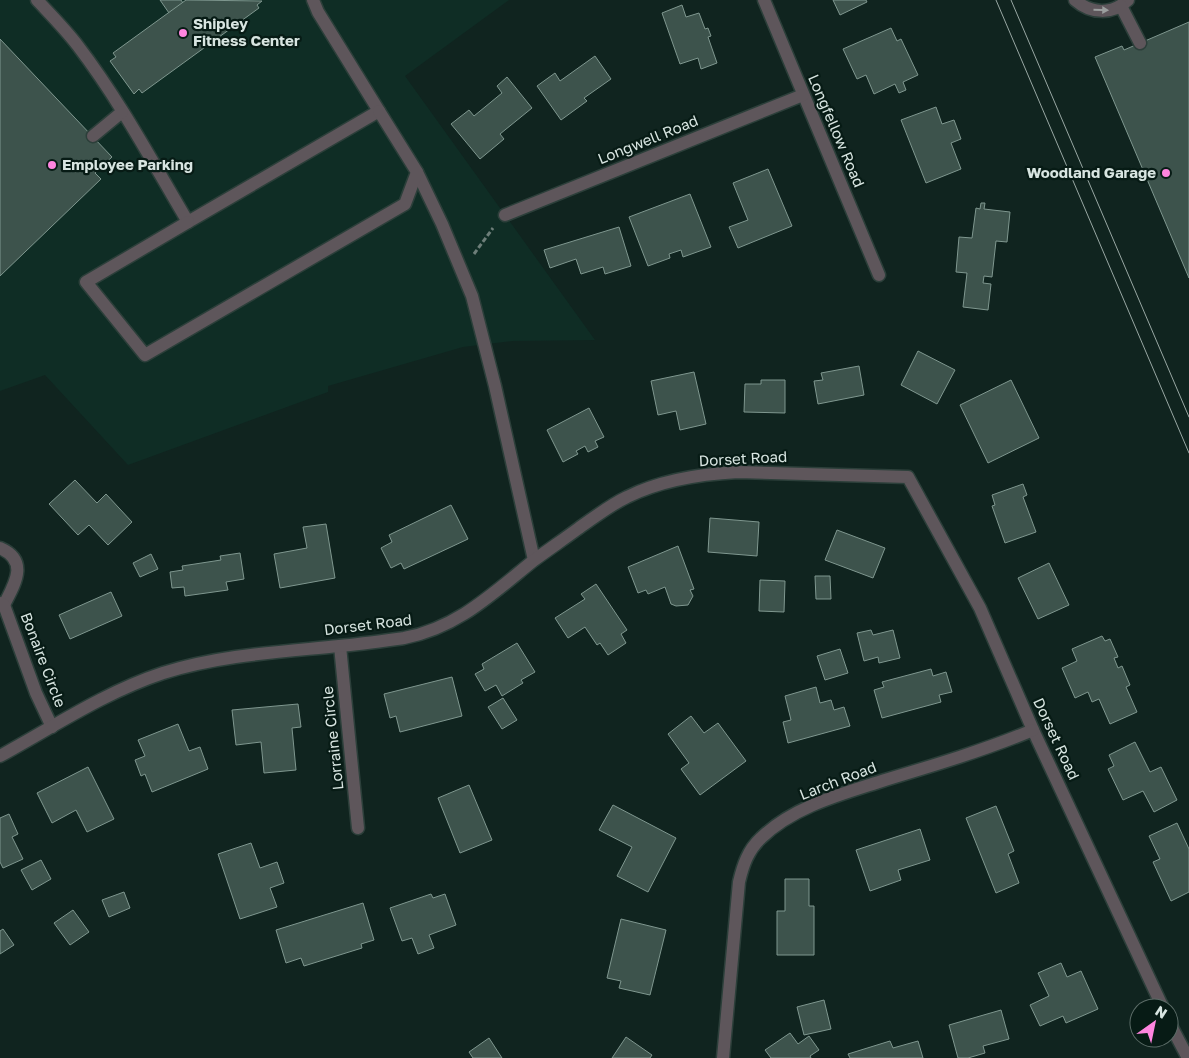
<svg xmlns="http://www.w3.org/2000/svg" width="1189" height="1058" font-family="'Golos Text',sans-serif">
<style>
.built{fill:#0f2d25}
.building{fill:#3d534c;stroke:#7f978f}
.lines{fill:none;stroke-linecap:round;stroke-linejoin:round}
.lane-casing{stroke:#2c3f3a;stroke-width:15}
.street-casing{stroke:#2c3f3a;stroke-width:15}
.path{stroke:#6d7e79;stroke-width:3;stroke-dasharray:5 2.5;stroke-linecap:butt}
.lane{stroke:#5e565b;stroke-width:12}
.street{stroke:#5e565b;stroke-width:12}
.tram{stroke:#99a8a4;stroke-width:1}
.oneway{fill:#9b9e9e}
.poi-dot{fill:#ff85df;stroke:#071b15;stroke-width:2}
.labels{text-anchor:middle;stroke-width:4.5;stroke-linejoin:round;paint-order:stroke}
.poi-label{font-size:15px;font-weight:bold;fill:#d8e5e1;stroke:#071b15;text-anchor:start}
.street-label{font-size:15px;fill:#d8e5e1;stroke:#071b15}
</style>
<rect width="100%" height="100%" fill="#10241f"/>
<path class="built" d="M0,0H509L405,76L595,340L513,341L463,347L328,386V392L128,465L45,375L0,391Z"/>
<g class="building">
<path d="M160,0H181L183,3L169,13Z"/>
<path d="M186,0L262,1L257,5L259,8L142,93L139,89L134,94L110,61L116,57L113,53Z"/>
<path d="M833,0H866L867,2L840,15Z"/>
<path d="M682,5L686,17L699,13L705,29L708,28L711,36L708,37L717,63L701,69L698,58L680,64L662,13Z"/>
<path d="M1189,22V278L1095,57L1122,46L1124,50Z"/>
<path d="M891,28L897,41L901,39L918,75L903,82L906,90L899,93L895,84L874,94L866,75L857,79L843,49Z"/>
<path d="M0,39L112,157L95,173L101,179L0,276Z"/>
<path d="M595,56L611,79L584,98L587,101L561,120L537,86L555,73L560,81Z"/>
<path d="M507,77L532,108L500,134L504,139L480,159L451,124L469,110L474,116L502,93L497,86Z"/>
<path d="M936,107L942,124L954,120L961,139L951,143L961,169L926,183L901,120Z"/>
<path d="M768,169L792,226L738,248L729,227L748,220L733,183Z"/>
<path d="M690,194L711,247L683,257L681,250L669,254L670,258L648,266L629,217Z"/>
<path d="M981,203H985L984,209L1010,212L1007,242L996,241L992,277L984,276L983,283L991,284L988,310L963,307L967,273L956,272L959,237L972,238L976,208L980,209Z"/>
<path d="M619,227L631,266L605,274L603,267L581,274L576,259L550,268L544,250Z"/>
<path d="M918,351L955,370L937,404L901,385Z"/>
<path d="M859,366L864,395L818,404L814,381L823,380L821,373Z"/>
<path d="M694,372L706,424L680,430L676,411L658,415L651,381Z"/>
<path d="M761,380H785V413L744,412L745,384H761Z"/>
<path d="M1011,380L1039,438L988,463L960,405Z"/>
<path d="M589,408L604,437L595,441L598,447L588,452L585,446L576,451L578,454L563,462L547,430Z"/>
<path d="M75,480L97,503L106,494L132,522L108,545L89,525L78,535L49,504Z"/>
<path d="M1023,484L1027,495L1023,497L1036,532L1005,543L992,506L995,505L992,495Z"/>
<path d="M451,505L468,539L404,569L401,563L391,568L381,548L392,542L389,535Z"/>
<path d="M710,518L759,522L757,556L708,552Z"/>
<path d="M326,524L335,578L280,588L274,554L307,548L303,527Z"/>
<path d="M837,530L885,548L873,578L825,560Z"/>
<path d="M678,546L694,589L690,590L693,596L688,605L676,606L671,604L665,587L648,594L646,590L638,593L628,567Z"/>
<path d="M240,553L244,579L226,582L228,590L185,596L184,587L172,588L170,572L183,570L182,566L221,560L220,556Z"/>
<path d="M151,554L158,569L140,577L133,563Z"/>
<path d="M1049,563L1069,605L1038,619L1018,578Z"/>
<path d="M815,576H830L831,599H816Z"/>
<path d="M760,580L785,581L784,612L759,611Z"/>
<path d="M596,584L627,630L621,634L626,643L608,655L600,643L597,645L585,627L568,638L555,618L585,599L581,594Z"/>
<path d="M111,592L122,616L70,639L59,615Z"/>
<path d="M871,630L873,635L893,630L900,658L879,663L878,657L864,661L857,633Z"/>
<path d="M1102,636L1105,641L1110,639L1118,657L1114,658L1118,668L1122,666L1130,685L1126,687L1137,712L1110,724L1099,699L1092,702L1088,692L1075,698L1062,668L1077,661L1072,649Z"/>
<path d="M517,643L535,672L521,680L523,683L502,696L496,685L485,691L475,674L484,669L482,664Z"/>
<path d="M840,649L848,673L825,680L817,656Z"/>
<path d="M931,669L933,676L946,672L952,692L939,695L941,702L882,718L874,690L884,687L882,682Z"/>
<path d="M452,677L462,716L400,732L396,716L390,718L384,694Z"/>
<path d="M816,687L820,703L831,700L834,710L844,707L850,726L788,743L783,722L791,720L785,696Z"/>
<path d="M503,698L517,720L502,729L488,707Z"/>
<path d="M298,704L301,727L292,728L296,770L264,773L261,742L236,745L232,710Z"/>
<path d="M691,716L704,733L718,723L746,761L700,795L681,769L689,763L668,734Z"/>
<path d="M178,724L189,751L200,747L208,769L152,792L145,774L141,776L135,760L145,756L138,740Z"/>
<path d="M1135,742L1150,772L1161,767L1177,800L1154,812L1143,791L1123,800L1108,769L1114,766L1109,755Z"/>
<path d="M88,767L114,819L87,832L76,810L52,823L37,793Z"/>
<path d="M469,785L492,840L460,853L438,798Z"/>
<path d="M613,805L676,838L648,892L617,876L632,847L599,830Z"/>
<path d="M996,806L1014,851L1008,854L1019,883L996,893L966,818Z"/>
<path d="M9,814L18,834L12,837L23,859L3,868L0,862V818Z"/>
<path d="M1177,823L1189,849V892L1171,901L1153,862L1160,859L1149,836Z"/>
<path d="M920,829L930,860L898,870L901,880L870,891L856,850Z"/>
<path d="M251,843L260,868L277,862L284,883L270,888L277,907L240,919L218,854Z"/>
<path d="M41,860L51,879L32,890L21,870Z"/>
<path d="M785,879H809V906H814V955H777V911H785Z"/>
<path d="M124,892L130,908L109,917L102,900Z"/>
<path d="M431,894L433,898L445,894L456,925L429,935L434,948L418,954L412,938L402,941L390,908Z"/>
<path d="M363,903L374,940L361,944L362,948L304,966L301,958L286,963L276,930Z"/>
<path d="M73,910L89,932L70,945L54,923Z"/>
<path d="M621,919L666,930L650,995L619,988L621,981L607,978Z"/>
<path d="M3,929L14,945L0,954V931Z"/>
<path d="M1061,963L1067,977L1081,971L1098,1009L1066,1023L1063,1016L1040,1026L1030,1005L1049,996L1038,973Z"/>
<path d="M824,1000L831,1029L804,1035L797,1007Z"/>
<path d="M1001,1010L1009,1039L983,1046L985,1053L968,1058H958L949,1025Z"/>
<path d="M790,1033L798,1044L809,1036L819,1050L810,1056L811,1058H771L765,1050Z"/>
<path d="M626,1037L652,1055L650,1058H612Z"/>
<path d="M489,1038L502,1058H473L469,1052Z"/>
<path d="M890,1041L893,1048L918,1041L923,1058H850L848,1054Z"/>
</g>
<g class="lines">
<g class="lane-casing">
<g id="lane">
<path d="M37,0C51,15 66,30 78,46C120,101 153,163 188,222L379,111L318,12L313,0"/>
<path d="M1075,0C1091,14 1112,15 1128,0"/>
<path d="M1121,6L1140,43"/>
<path d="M93,136L122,112"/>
<path d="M417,172L442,224L472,296L495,386L534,560"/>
<path d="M188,222L86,282L145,355L405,204L417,172L379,111"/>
</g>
</g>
<g class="street-casing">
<g id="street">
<path d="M764,0L879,275"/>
<path d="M505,215L803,95"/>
<path d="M0,548C30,561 14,585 4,605"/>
<path d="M0,603L4,605L36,693L52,727"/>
<path d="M340,646L358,828"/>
<path d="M0,756C53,727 105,692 163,673C220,655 280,652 339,646C361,644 382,641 404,638C457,628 492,594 533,561C548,550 564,539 579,528C595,517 610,505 627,497C661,480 700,474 738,472L908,477L980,608L1033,730L1163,1008"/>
<path d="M1169,1022L1188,1058"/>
<path d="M723,1058L739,882C743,865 748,850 761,838C794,806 842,794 885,780C935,765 985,750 1033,730"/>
</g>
</g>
<path class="path" d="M474,254L493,228"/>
<use href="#lane" class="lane"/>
<use href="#street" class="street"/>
<g class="tram">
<path d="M996,0L1189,453"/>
<path d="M1011,0L1189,417"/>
</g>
</g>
<defs><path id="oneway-solid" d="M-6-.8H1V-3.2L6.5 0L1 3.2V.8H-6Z" transform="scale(1.25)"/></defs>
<use class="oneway" href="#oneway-solid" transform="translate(1101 10) rotate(1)"/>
<g class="poi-dot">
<circle cx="183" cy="33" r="5"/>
<circle cx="52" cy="165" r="5"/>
<circle cx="1166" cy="173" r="5"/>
</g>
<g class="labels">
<g class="poi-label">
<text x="193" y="29">Shipley<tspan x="193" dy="17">Fitness Center</tspan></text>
<text x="62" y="170">Employee Parking</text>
<text x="1156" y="178" text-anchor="end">Woodland Garage</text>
</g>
<g class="street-label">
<text transform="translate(836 131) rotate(67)" y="5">Longfellow Road</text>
<text transform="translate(648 140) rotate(-22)" y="5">Longwell Road</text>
<text transform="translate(743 459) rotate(-3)" y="5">Dorset Road</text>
<text transform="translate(368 625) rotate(-7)" y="5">Dorset Road</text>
<text transform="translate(43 660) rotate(69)" y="5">Bonaire Circle</text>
<text transform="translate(333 738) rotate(-96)" y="5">Lorraine Circle</text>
<text transform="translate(1056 739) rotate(65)" y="5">Dorset Road</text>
<text transform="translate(838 781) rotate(-21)" y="5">Larch Road</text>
</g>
</g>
<g transform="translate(1154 1023) rotate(33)"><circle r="24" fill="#071b15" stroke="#5b6c67"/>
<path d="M0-4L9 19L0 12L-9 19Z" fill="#ff85df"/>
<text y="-8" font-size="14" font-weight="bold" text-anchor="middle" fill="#d8e5e1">N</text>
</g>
</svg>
